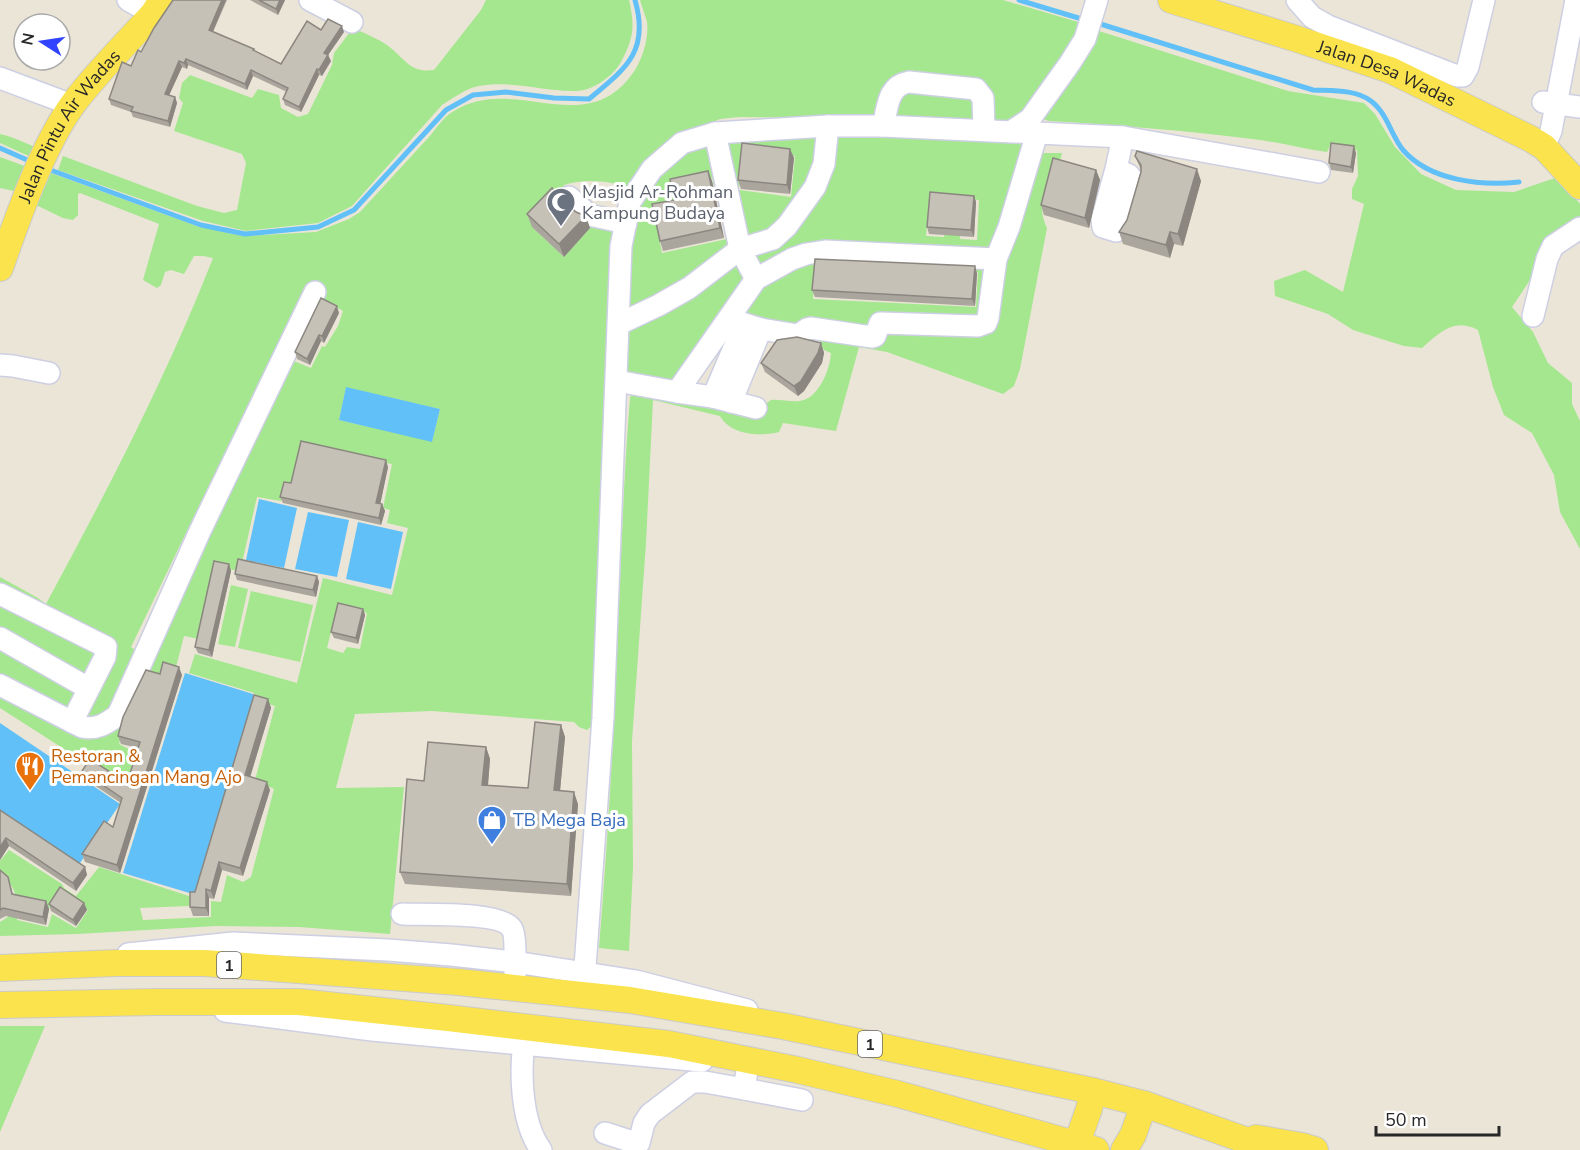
<svg xmlns="http://www.w3.org/2000/svg" width="1580" height="1150" font-family="'Nunito Sans',sans-serif">
<style>
.green{fill:#a4e78f;fill-rule:evenodd}
.water{fill:#61c0f7}
.lines{fill:none;stroke-linecap:round;stroke-linejoin:round}
.stream{stroke:#61c0f7;stroke-width:5}
.minor-casing{stroke:#cdcfe2;stroke-width:24}
.major-casing{stroke:#cbcbcb;stroke-width:28}
.minor{stroke:#fff;stroke-width:21}
.major{stroke:#fae34d;stroke-width:26}
.wall{fill:#aaa69d}
.shaded-wall{fill:#8b8780}
.building{fill:#c6c1b7;stroke:#8b8780;stroke-width:1.5}
.labels{text-anchor:middle;stroke-width:6;stroke-linejoin:round;paint-order:stroke}
.shield{fill:#fff;stroke:#686868;stroke-width:1.5}
.shield-label{font-size:16px;font-weight:bold;fill:#272727}
.street-label{font-size:18px;fill:#272727;stroke:#fff}
.worship-label{font-size:18px;fill:#5b616d;stroke:#fff;text-anchor:start}
.food-label{font-size:18px;fill:#c56008;stroke:#fff;text-anchor:start}
.shop-label{font-size:18px;fill:#366cbe;stroke:#fff;text-anchor:start}
</style>
<rect width="100%" height="100%" fill="#ebe5d7"/>
<g class="green">
<path d="M486,0H629C635,26 634,38 621,62C613,76 593,91 576,91C544,92 511,80 479,86C467,88 453,98 442,105L352,206L318,223L246,231L203,221L58,170L63,156L197,206L224,213L237,210L246,163L242,154L174,131L183,103L179,98L182,83L190,75L252,98L258,89L279,95L281,108L298,117L308,114L332,65L334,53L353,28C366,34 382,40 392,49C407,62 412,73 434,70L481,10Z"/>
<path d="M640,0H1003L1085,24L1023,119L989,126L986,100L907,77L876,118L739,117L720,119L688,133L631,188C611,181 584,178 564,185L561,196L532,227L564,257L592,226L614,229L606,333L607,370L599,532L592,726L587,730L579,727L574,722L432,711L355,714L336,788L404,787L390,934L299,927L216,926L77,934L0,936V922C22,911 20,887 0,875V861L9,850L62,884L64,888L76,896L99,867L192,897L189,906L140,908L143,920L211,917V901L221,902L227,875L243,882L251,877L274,789L255,780L275,706L257,701L254,693L189,673L195,654L297,683L323,578L392,595L408,528L387,523L390,510L383,508L392,464L358,458L352,487L382,494L380,506L285,486L281,501L257,497L242,563L237,571L216,565L199,639L184,636L175,671L162,677L149,672L212,524L289,359L311,368L322,346L325,347L338,326L343,311L320,298L321,286L306,284L131,647L140,654L111,716L78,720L112,654L0,587V577L38,598L46,604C107,491 166,378 213,258L203,256H194L184,274L171,270L165,272L161,285L157,288L143,280L159,224L80,193L78,194V215L73,220L63,218L36,205L45,180L51,173L197,226L243,236L316,232L349,219L360,212C383,187 406,162 429,137C436,129 444,116 454,111C516,73 587,143 635,70C643,57 649,37 647,22C645,15 642,7 640,0ZM346,388L440,409L432,441L339,420ZM338,604L367,613L360,649L347,647L343,653L327,648ZM63,893L88,910L76,928L52,914L48,927L17,920L21,902L51,908Z"/>
<path d="M1096,30L1288,91L1364,103L1375,114L1395,147L1421,174L1456,190L1514,192L1558,177L1580,204V217L1549,236L1530,280L1512,307L1533,332L1548,363L1572,383V404L1580,421V549L1560,512L1554,475L1532,433L1504,415L1493,387L1478,330C1454,317 1439,333 1422,348L1404,346L1353,330L1328,314L1275,296L1274,281L1305,270L1343,292L1364,204L1352,199V189L1358,176L1357,150L1330,146L1327,152C1304,149 1282,143 1260,140C1189,131 1119,125 1049,121L1040,118Z"/>
<path d="M970,89L983,128L887,123L896,92Z"/>
<path d="M825,129L821,164L785,224L742,245L719,136ZM742,151L795,156L791,197L739,190Z"/>
<path d="M833,130L1025,143L993,248L821,245L758,274L745,251L790,228ZM930,195L979,200L977,240L960,239L961,228L945,226L944,237L926,236Z"/>
<path d="M0,134C14,137 25,143 38,148L33,158L0,143Z"/>
<path d="M713,136L736,249L623,318L637,199L684,146ZM712,178L727,239L662,253L654,212L675,208L672,187Z"/>
<path d="M1035,153H1062C1056,182 1032,197 1047,228L1020,369L1014,386L1003,394L887,352L859,347L836,431L783,423L779,432C759,437 731,435 720,416L653,400L646,543L632,741L633,867L629,951L599,948C607,850 613,751 617,653C621,568 623,483 630,398L634,387L764,405L771,400C780,399 790,402 799,401C818,400 830,370 831,353L824,350L816,335L883,328L980,331Z"/>
<path d="M0,157L30,168L19,192L0,188Z"/>
<path d="M739,252L754,279L674,388L623,378L622,326Z"/>
<path d="M804,257L994,261L984,320L872,334L801,328L735,317L758,282ZM816,263L978,272L976,307L813,299Z"/>
<path d="M231,585L248,589L235,647L218,644Z"/>
<path d="M251,591L313,605L300,662L238,648Z"/>
<path d="M0,597L102,648L87,683L0,635Z"/>
<path d="M0,643L83,690L69,716L0,680Z"/>
<path d="M0,689L87,733L125,721L119,744L137,753L128,786L89,765L0,708Z"/>
<path d="M0,1026H45L0,1132Z"/>
</g>
<g class="water">
<path d="M346,387L440,409L432,442L339,420Z"/>
<path d="M259,499L297,508L284,568L246,560Z"/>
<path d="M308,512L349,520L337,577L295,569Z"/>
<path d="M358,522L403,532L391,589L346,579Z"/>
<path d="M185,673L253,694L255,703L196,895L123,873Z"/>
<path d="M0,723L120,804L78,866L0,813Z"/>
</g>
<g class="lines">
<g class="stream">
<path d="M1019,0L1085,20"/>
<path d="M1094,22L1313,90C1331,91 1355,89 1371,101C1387,113 1391,135 1403,150C1430,181 1481,186 1519,182"/>
<path d="M0,148L34,163"/>
<path d="M45,168L201,225L245,234L318,227L354,210L446,110L473,95L506,92L554,98L589,99C625,69 650,52 635,0"/>
</g>
<g class="minor-casing">
<g id="minor">
<path d="M128,0L153,14"/>
<path d="M310,0L352,22"/>
<path d="M1297,0L1312,17L1328,26L1457,76H1463L1468,67L1484,0"/>
<path d="M0,78L72,105"/>
<path d="M1543,102L1580,107"/>
<path d="M883,126C888,107 887,86 909,82L976,89L983,98L984,130"/>
<path d="M1012,131L1030,119L1070,63L1085,39L1097,0"/>
<path d="M715,133L740,249L756,279"/>
<path d="M1544,147L1551,131L1576,0"/>
<path d="M1116,169L1129,175L1133,180L1119,228L1116,231L1103,227L1102,220L1116,169L1123,137"/>
<path d="M569,197L589,215L626,223"/>
<path d="M1533,316L1547,259L1553,246L1580,228"/>
<path d="M729,319L761,329L798,335L807,329L811,328L872,337L875,336L880,323L978,326L986,323L988,318L996,259"/>
<path d="M619,324L659,305L689,288L740,249L773,239L787,226L815,187L824,164L828,126"/>
<path d="M0,365L13,366L49,373"/>
<path d="M617,381L677,392L756,279L792,259L806,254L825,251L996,259L1009,227L1037,133"/>
<path d="M677,392L713,397L756,408"/>
<path d="M713,397L744,324"/>
<path d="M731,402L761,329"/>
<path d="M0,594L106,647L105,657L72,722"/>
<path d="M0,638L88,688"/>
<path d="M0,685L82,727C97,730 106,724 118,715L200,531L315,292"/>
<path d="M402,914C423,915 502,911 512,929C516,935 515,968 515,976"/>
<path d="M128,954L233,943L388,950L451,955L515,962L636,981L747,1010"/>
<path d="M583,995L603,718L621,246L630,202L652,169L682,143L715,133L828,126H883L1123,137L1319,172"/>
<path d="M225,1011L372,1030L702,1061"/>
<path d="M526,1032C519,1066 520,1121 541,1150"/>
<path d="M744,1089L802,1100"/>
<path d="M605,1133L636,1143H639L644,1123L650,1114L692,1082H705L744,1089L748,1065"/>
</g>
</g>
<g class="major-casing">
<g id="major">
<path id="s1" d="M1171,0L1297,39L1390,70L1531,139L1544,147L1580,186"/>
<path id="s2" d="M0,268C18,217 42,147 73,104C97,72 126,44 153,14L162,0"/>
<path d="M0,968L116,963H204L458,982L630,1000L783,1026L1093,1091L1144,1104L1273,1150"/>
<path d="M0,1005L155,1002H299L448,1018L669,1044L798,1070L898,1094L1096,1150"/>
<path d="M1256,1138L1302,1146L1315,1150"/>
<path d="M1076,1146L1089,1109L1093,1091"/>
<path d="M1124,1150L1133,1135L1144,1104"/>
</g>
</g>
<use href="#minor" class="minor"/>
<use href="#major" class="major"/>
</g>
<g class="wall">
<path d="M173,0H227L213,32L254,49L255,51L281,64L321,30L344,32L328,55L331,61L322,76L319,75L301,112L285,105L283,99L287,92L253,76L247,90L188,65L187,69L182,67L169,95L175,97L177,103L170,127L133,117L131,112L111,105L109,99L141,52Z"/>
<path d="M250,0H285L278,15Z"/>
<path d="M790,149L794,158L790,194L741,189L738,180Z"/>
<path d="M1356,153L1353,173L1331,170L1329,163Z"/>
<path d="M1135,156L1201,181L1183,246L1174,244L1170,258L1123,244L1119,232L1127,220L1141,170Z"/>
<path d="M1096,170L1100,180L1089,228L1044,215L1041,205Z"/>
<path d="M708,171L712,181L724,238L663,251L660,241L674,200Z"/>
<path d="M556,194L590,228L564,257L532,227L527,214Z"/>
<path d="M974,196L976,202L974,237L929,234L927,227Z"/>
<path d="M977,273L975,306L815,297L812,290Z"/>
<path d="M339,313L324,343L321,341L310,365L297,359L295,352Z"/>
<path d="M821,343L824,353L822,363L804,391L798,396L765,372L761,363Z"/>
<path d="M388,467L380,504H382L385,511L381,525L283,503L280,497Z"/>
<path d="M229,564L231,571L212,657L198,653L195,647Z"/>
<path d="M235,574L317,576L319,582L316,597L237,580Z"/>
<path d="M363,609L365,615L358,644L334,638L331,632Z"/>
<path d="M160,674L182,675L120,873L85,862L82,854L113,827L121,803L85,779L82,771L127,783L138,748L121,744L118,736Z"/>
<path d="M268,699L271,708L250,777L270,790L243,876L222,870L214,899L209,898V916H193L190,907Z"/>
<path d="M561,725L565,737L560,791L578,804L571,896L405,884L400,872L424,781L486,747L490,759L488,785L528,788Z"/>
<path d="M0,810L85,867L87,875L76,891L9,846L0,860Z"/>
<path d="M0,870L8,877L13,894L46,901L49,909L46,925L6,916L0,919Z"/>
<path d="M84,903L87,910L76,926L51,911L49,904Z"/>
</g>
<g class="shaded-wall">
<path d="M222,0H226L211,36L209,30Z"/>
<path d="M280,0H285L278,15L276,9Z"/>
<path d="M342,26L344,32L328,55L331,61L322,76L319,70L324,53Z"/>
<path d="M186,59L188,65L187,69L184,63Z"/>
<path d="M179,61L182,67L167,100L165,94Z"/>
<path d="M317,69L319,75L301,112L299,107Z"/>
<path d="M251,70L253,76L247,90L245,84Z"/>
<path d="M175,97L177,103L170,127L168,121Z"/>
<path d="M1354,146L1356,153L1353,173L1351,167Z"/>
<path d="M790,149L794,158L790,194L787,185Z"/>
<path d="M1197,169L1201,181L1183,246L1178,234Z"/>
<path d="M1096,170L1100,180L1089,228L1085,218Z"/>
<path d="M708,171L712,181L724,238L720,228Z"/>
<path d="M974,196L976,202L974,237L971,230Z"/>
<path d="M586,216L590,228L564,257L559,244Z"/>
<path d="M1170,232L1174,244L1170,258L1166,245Z"/>
<path d="M975,266L977,273L975,306L972,299Z"/>
<path d="M337,306L339,313L324,343L322,336Z"/>
<path d="M319,335L321,341L310,365L307,359Z"/>
<path d="M821,343L824,353L822,363L804,391L798,396L794,386Z"/>
<path d="M386,460L388,467L379,510L376,503Z"/>
<path d="M382,504L385,511L381,525L379,518Z"/>
<path d="M229,564L231,571L212,657L209,650Z"/>
<path d="M317,576L319,582L316,597L313,590Z"/>
<path d="M363,609L365,615L358,644L356,638Z"/>
<path d="M179,667L182,675L120,873L117,865Z"/>
<path d="M268,699L271,708L248,784L245,775Z"/>
<path d="M561,725L565,737L559,802L554,790Z"/>
<path d="M486,747L490,759L487,797L482,785Z"/>
<path d="M267,782L270,790L243,876L240,868Z"/>
<path d="M574,792L578,804L571,896L567,884Z"/>
<path d="M6,838L9,846L0,860V847Z"/>
<path d="M219,862L222,870L214,899L211,891Z"/>
<path d="M85,867L87,875L76,891L73,883Z"/>
<path d="M206,889L209,898V916L206,908Z"/>
<path d="M46,901L49,909L46,925L43,917Z"/>
<path d="M84,903L87,910L76,926L73,920Z"/>
</g>
<g class="building">
<path d="M173,0H222L209,30L254,49L253,50L281,64L307,21L321,30L328,19L342,26L324,53L328,55L319,70L317,69L299,107L283,99L288,88L251,70L245,84L186,59L184,63L179,61L165,94L175,97L168,121L131,111L133,107L109,99L122,62L131,66L138,50L141,52L154,28Z"/>
<path d="M259,0H280L276,9Z"/>
<path d="M742,143L790,149L787,185L738,180Z"/>
<path d="M1331,143L1354,146L1351,167L1329,163Z"/>
<path d="M1137,151L1197,169L1178,234L1170,232L1166,245L1119,232L1127,220L1141,172V165L1135,156Z"/>
<path d="M1053,158L1096,170L1085,218L1041,205Z"/>
<path d="M708,171L720,228L660,241L652,204L674,200L670,179Z"/>
<path d="M552,188L556,194L576,212L586,216L559,244L527,214Z"/>
<path d="M930,192L974,196L971,230L927,227Z"/>
<path d="M815,259L975,266L972,299L812,290Z"/>
<path d="M321,298L337,306L322,336L319,335L307,359L295,352Z"/>
<path d="M797,337L821,343L818,353L801,381L794,386L761,363L777,340Z"/>
<path d="M301,441L386,460L376,503L382,504L379,518L280,497L284,482L291,483Z"/>
<path d="M238,559L317,576L313,590L235,574Z"/>
<path d="M214,561L229,564L209,650L195,647Z"/>
<path d="M338,603L363,609L356,638L331,632Z"/>
<path d="M163,662L179,667L117,865L82,854L104,821L113,827L122,798L82,771L90,759L127,783L140,742L118,736L123,717L146,670L160,674Z"/>
<path d="M254,695L268,699L245,775L267,782L240,868L219,862L211,891L206,889V908L190,907V892H195Z"/>
<path d="M535,722L561,725L554,790L574,792L567,884L400,872L407,779L424,781L428,742L486,747L482,785L528,788Z"/>
<path d="M0,810L85,867L73,883L6,838L0,847Z"/>
<path d="M0,870L8,877L12,894L46,901L43,917L3,908L0,910Z"/>
<path d="M60,887L84,903L73,920L49,904Z"/>
</g>
<defs>
<g id="mosque-pin" transform="scale(1.5)"><path d="M0 17L-7.5 6A9.5 9.5 0 1 1 7.5 6Z" fill="#6b7280" stroke="#fff"/><path d="M3.5-4.9A6 6 0 1 0 3.5 4.9A5 5 0 1 1 3.5-4.9Z" fill="#fff"/></g>
<g id="restaurant-pin" transform="scale(1.5)"><path d="M0 17L-7.5 6A9.5 9.5 0 1 1 7.5 6Z" fill="#e8710a" stroke="#fff"/><path d="M-5-6h1v4h1v-4h1v4h1v-4h1v5L-1.5 .5V6h-2V.5L-5-1ZM5-6V6H3V1.5H1.5Q1.5-4 5-6Z" fill="#fff"/></g>
<g id="shop-pin" transform="scale(1.5)"><path d="M0 17L-7.5 6A9.5 9.5 0 1 1 7.5 6Z" fill="#3f7fe0" stroke="#fff"/><path d="M-5-2.5h2.3a2.7 3.5 0 0 1 5.4 0H5L5.5 6h-11ZM-1.5-2.5h3a1.5 2.3 0 0 0-3 0Z" fill="#fff"/></g>
</defs>
<g fill-rule="evenodd">
<use href="#mosque-pin" x="561" y="202"/>
<use href="#restaurant-pin" x="30" y="766"/>
<use href="#shop-pin" x="492" y="820"/>
</g>
<g class="labels">
<g class="shield">
<rect x="217" y="952" width="24" height="26" rx="4.5"/>
<rect x="858" y="1031" width="24" height="26" rx="4.5"/>
</g>
<g class="shield-label">
<text x="229" y="971">1</text>
<text x="870" y="1050">1</text>
</g>
<g class="street-label">
<text dy="6" stroke="none"><textPath href="#s1" startOffset="228">Jalan Desa Wadas</textPath></text>
<text dy="6" stroke="none"><textPath href="#s2" startOffset="159">Jalan Pintu Air Wadas</textPath></text>
</g>
<g class="worship-label">
<text x="582" y="198">Masjid Ar-Rohman<tspan x="582" dy="21">Kampung Budaya</tspan></text>
</g>
<g class="food-label">
<text x="51" y="762">Restoran &amp;<tspan x="51" dy="21">Pemancingan Mang Ajo</tspan></text>
</g>
<g class="shop-label">
<text x="513" y="826">TB Mega Baja</text>
</g>
</g>
<g transform="translate(42 42) rotate(282)"><circle r="28" fill="#ffffff" stroke="#a9a9a9" stroke-width="1.5"/>
<path d="M0-4.5L10 22L0 15L-10 22Z" fill="#3143ff"/>
<text y="-9" font-size="16" font-weight="bold" text-anchor="middle" fill="#272727">N</text>
</g>
<path d="M1376 1126v9h123v-9" fill="none" stroke="#272727" stroke-width="3"/>
<text x="1385" y="1126" font-size="18" fill="#272727" stroke="#ffffff" stroke-width="4.5" paint-order="stroke">50 m</text>
</svg>
